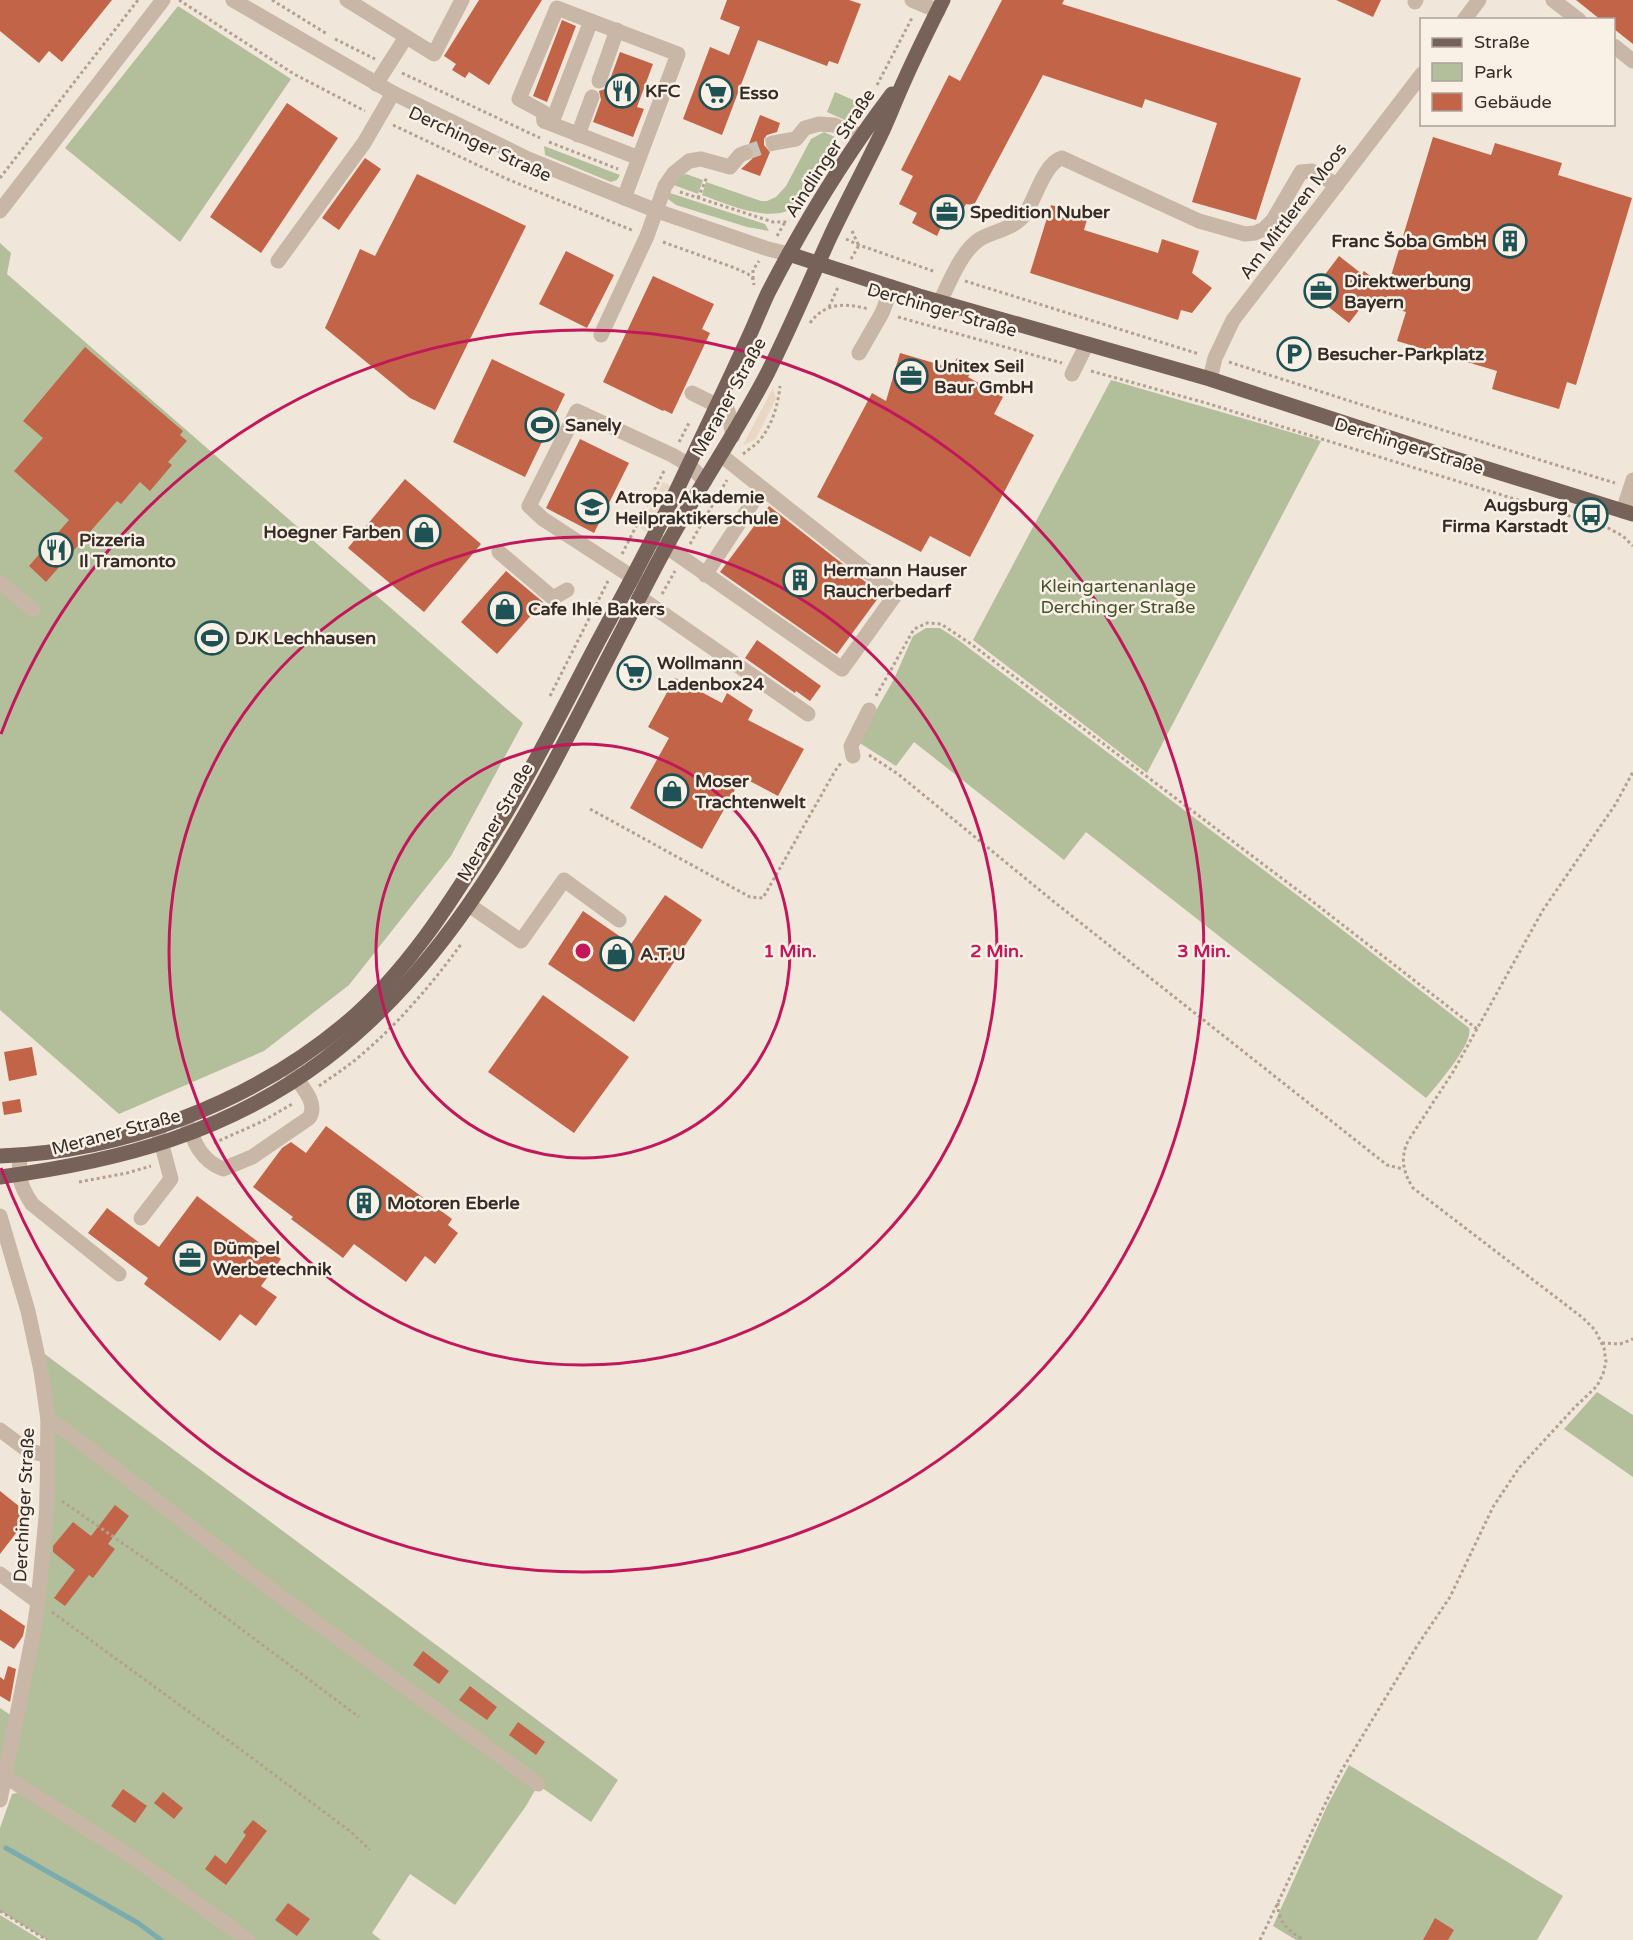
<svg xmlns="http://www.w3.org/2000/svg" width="1633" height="1940" font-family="'Varela Round',sans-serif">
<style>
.green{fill:#b3bf9b}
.plaza{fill:#e8d7c2}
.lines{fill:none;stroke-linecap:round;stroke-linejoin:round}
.stream{stroke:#7aabad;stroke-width:5}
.building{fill:#c26447}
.minor-tunnel{stroke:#cbc1b6;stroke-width:15;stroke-dasharray:15 8;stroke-linecap:butt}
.path{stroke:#b4a091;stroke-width:3;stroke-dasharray:3 3;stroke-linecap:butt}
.minor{stroke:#c8b6a7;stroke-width:15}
.major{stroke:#776259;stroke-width:15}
.ring{fill:none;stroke:#c2185b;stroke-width:3}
.labels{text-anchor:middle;stroke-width:5;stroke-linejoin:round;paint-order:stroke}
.poi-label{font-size:18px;font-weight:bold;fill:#352b27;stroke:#f9f0e6;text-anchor:start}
.street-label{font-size:18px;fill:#352b27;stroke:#f9f0e6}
.park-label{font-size:18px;fill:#45522c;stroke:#f9f0e6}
.centre{fill:#c2185b;stroke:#f9f0e6;stroke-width:3}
.ring-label{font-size:18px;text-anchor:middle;font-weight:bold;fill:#c2185b;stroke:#f9f0e6;stroke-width:5;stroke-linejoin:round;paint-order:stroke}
</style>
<rect width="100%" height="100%" fill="#f1e6da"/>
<g class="green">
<path d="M178,6L291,79L180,242L65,148Z"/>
<path d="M835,92L860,103L847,121L827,112Z"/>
<path d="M824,132L837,138C828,155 809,194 796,206C773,225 726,204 702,195L706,182L761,201H767L776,197L786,186L811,139Z"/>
<path d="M544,146L620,175L617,180L611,182L545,155Z"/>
<path d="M686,174L703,180L698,194L671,184L681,176Z"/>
<path d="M670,193L765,224L769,231L747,227L676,205L668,199Z"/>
<path d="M0,243L11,253L7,274L523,723L451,856L349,985L264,1051L119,1114L0,1010Z"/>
<path d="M1111,380L1321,441L1147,773L973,640Z"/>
<path d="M926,628H940L957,639L1309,904L1469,1028C1474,1043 1437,1085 1426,1098L1086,832L1064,860L914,742L896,766L858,742L894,679L913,636Z"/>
<path d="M42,1352L618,1780L591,1822L538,1785L526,1806L455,1905L410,1874L372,1933L381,1940H248L6,1777L38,1602Z"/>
<path d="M1597,1392L1633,1415V1477L1564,1429Z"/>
<path d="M0,1708L12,1716L0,1779Z"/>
<path d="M1349,1765L1563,1896L1537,1940H1296L1273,1926L1327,1806Z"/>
<path d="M21,1792L133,1865L237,1940H47L0,1911V1828L12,1794Z"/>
<path d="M0,1915L41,1940H0Z"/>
</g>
<g class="plaza">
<path d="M773,388L776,399L755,440L743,445Z"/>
<path d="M663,482L671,486L647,532L640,528Z"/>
</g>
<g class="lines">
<path class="stream" d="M6,1848L138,1923L161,1940"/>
</g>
<g class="building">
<path d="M0,0H112L62,62L49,51L39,63L0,31Z"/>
<path d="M479,0H542L489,85L469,72L465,78L452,70L456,64L444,56Z"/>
<path d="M727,0H849L861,4L838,64L829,61L827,66L758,40L722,135L683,119L710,47L729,55L740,27L720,19Z"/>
<path d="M1002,0H1064L1062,4L1301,78L1256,220L1192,202L1217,123L1145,99L1142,108L1043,75L974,205L966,204L952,230L942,225L937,236L912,223L917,213L899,204L913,176L901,170L949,75L960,81Z"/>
<path d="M1336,0H1381L1373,17Z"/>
<path d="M1576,0H1633V44L1614,29V20H1601Z"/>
<path d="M562,20L576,26L547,102L533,96Z"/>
<path d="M620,52L653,64L637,107L644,109L633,137L593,122L601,100L599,91L605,89L608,85Z"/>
<path d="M287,103L338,138L261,253L210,217Z"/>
<path d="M760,115L780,123L777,132L767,135L764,139V145L770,152L760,176L741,169L752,159L754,155V149L749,144Z"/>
<path d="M1433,137L1491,155L1495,143L1562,163L1558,175L1632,198L1576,385L1567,382L1559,409L1492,389L1497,371L1397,341L1406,312L1367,300L1349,323L1311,293L1339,256L1362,274L1364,271L1387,289Z"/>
<path d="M365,158L381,169L339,230L322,218Z"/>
<path d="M417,174L526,226L435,410L410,398L325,328L360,249L375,256Z"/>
<path d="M1051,205L1088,216L1084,230L1158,253L1162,239L1199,251L1192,273L1212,288L1192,313L1181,310L1178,320L1030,273Z"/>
<path d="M566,251L614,275L587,328L539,304Z"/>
<path d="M653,276L714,304L702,329L710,333L672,414L664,410L663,411L603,382Z"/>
<path d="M85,347L183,431L180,435L187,441L168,462L172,465L150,491L140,482L121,504L117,501L46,582L29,566L69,520L14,471L43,438L23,421Z"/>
<path d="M900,353L951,368L957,358L974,367L968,377L1003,397L994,414L1034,435L970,557L930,536L921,552L817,497L872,393L886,401Z"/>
<path d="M492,359L565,394L525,477L453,442Z"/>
<path d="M580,439L629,463L594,533L546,508Z"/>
<path d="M405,479L481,544L424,612L348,548Z"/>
<path d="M769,506L881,594L837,654L720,572Z"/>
<path d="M506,571L543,602L497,654L461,622Z"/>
<path d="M757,640L821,686L810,701L796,691L795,693L745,658Z"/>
<path d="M633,660L645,666L635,684L624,677Z"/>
<path d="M675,678L722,703L727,693L753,710L748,720L804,749L778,796L742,777L702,849L630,808L669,738L648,727Z"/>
<path d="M665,895L702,920L634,1022L548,964L583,911L631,944Z"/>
<path d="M543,995L629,1057L574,1133L488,1072Z"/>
<path d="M32,1047L37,1075L9,1081L4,1052Z"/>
<path d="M20,1099L22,1112L4,1115L2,1102Z"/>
<path d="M326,1126L452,1219L448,1225L458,1233L435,1264L425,1256L406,1282L354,1244L343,1258L291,1219L293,1217L253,1187L282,1148L291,1142L306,1153Z"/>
<path d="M197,1196L281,1259L261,1286L277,1297L256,1326L240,1314L220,1341L144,1284L148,1278L88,1233L107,1208L159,1247Z"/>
<path d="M0,1491L30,1515L0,1554Z"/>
<path d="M115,1505L129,1516L108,1544L115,1549L93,1578L89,1575L65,1606L54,1598L75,1570L53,1552V1546L73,1522L91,1536Z"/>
<path d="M0,1609L25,1626L23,1636L14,1649L0,1640Z"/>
<path d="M423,1651L449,1671L439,1684L413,1665Z"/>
<path d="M8,1666L16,1669L10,1702L0,1696V1677L4,1680Z"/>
<path d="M470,1686L497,1707L487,1720L459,1700Z"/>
<path d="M518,1722L545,1742L536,1755L509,1735Z"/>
<path d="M123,1789L147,1806L135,1823L111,1806Z"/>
<path d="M163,1792L183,1808L174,1819L154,1803Z"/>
<path d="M253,1820L267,1831L226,1885L205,1869L215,1855L226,1864L246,1835L243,1832Z"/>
<path d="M288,1903L310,1919L297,1936L275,1920Z"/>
<path d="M1435,1918L1454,1930L1448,1940H1423Z"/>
</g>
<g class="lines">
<path class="minor-tunnel" d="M745,153L773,143"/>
<g class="path">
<path d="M179,0L294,74L365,111"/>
<path d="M272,0L327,34"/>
<path d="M335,39L375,59"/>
<path d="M402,73L540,138"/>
<path d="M877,85L913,16"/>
<path d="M393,125L507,179L634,231"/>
<path d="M549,142L618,169"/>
<path d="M0,178L138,0"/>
<path d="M680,192L773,222H785L789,220"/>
<path d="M698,198L707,177"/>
<path d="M852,231L858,244"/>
<path d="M777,236L785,222"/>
<path d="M846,239L859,245L936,272"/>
<path d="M663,242L735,268L748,274L753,279L754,285"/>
<path d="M851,259L859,245"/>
<path d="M753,279V270L759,261"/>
<path d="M965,281L1199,354"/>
<path d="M829,307L838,287"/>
<path d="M898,317L1062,363"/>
<path d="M810,323C825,302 846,303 868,309"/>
<path d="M1229,362L1381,411L1615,483"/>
<path d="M1091,371L1206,403L1608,528L1623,536L1633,546"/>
<path d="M679,442L690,421"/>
<path d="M743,454C748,450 754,446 759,441C772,426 778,405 780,386"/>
<path d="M690,544L727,480"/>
<path d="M622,554L665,469"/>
<path d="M662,594L675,571"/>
<path d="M550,696L608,581"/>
<path d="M876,696L914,629L927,623L941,624L971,644L1308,898L1477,1029"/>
<path d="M869,755L898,774L1053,901L1387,1165L1403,1169"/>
<path d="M590,809L750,897L763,898L835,771L841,763"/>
<path d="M319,1086C333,1076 347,1067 360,1056C399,1023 432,984 462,943"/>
<path d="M214,1143L261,1122L294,1103"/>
<path d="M79,1182L127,1173L151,1166"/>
<path d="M1602,1343L1620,1344L1633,1339"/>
<path d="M62,1501L181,1584L359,1717"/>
<path d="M52,1612L244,1752L351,1832L370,1850"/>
<path d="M1278,1903C1277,1922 1289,1931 1304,1940"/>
<path d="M0,1911L47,1940"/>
<path d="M1260,1940L1340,1773L1417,1646L1450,1597L1493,1507L1519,1468L1574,1408L1597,1386L1603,1374L1606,1362L1604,1348L1595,1330L1583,1318L1413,1188C1403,1172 1400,1158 1408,1141L1453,1072L1543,910L1615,805L1633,772"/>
</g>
<g class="minor">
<path d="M233,0L393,93L528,159L657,211L768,249L789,254"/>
<path d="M347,0L434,54L462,0"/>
<path d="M912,0L938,11"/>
<path d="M1553,0L1579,20"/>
<path d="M1415,2L1416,0"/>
<path d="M557,8L591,21L554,117L544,121L543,112L519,99Z"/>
<path d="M1464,20L1479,0"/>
<path d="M591,21L678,54L624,198"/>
<path d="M1614,46L1633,61"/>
<path d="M599,81L617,30"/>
<path d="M376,84L406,37"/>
<path d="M544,121L639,158"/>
<path d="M578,135L592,97"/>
<path d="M773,143L796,139L805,128L819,124L834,125L861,136"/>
<path d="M0,211L163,0"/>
<path d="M278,261L364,143L393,93"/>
<path d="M940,302C949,283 962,250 980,239C996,230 1016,229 1027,211C1036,196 1045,163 1062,158L1199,221L1245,234L1255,233L1264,229L1273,220L1301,172L1312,171L1337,185"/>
<path d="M601,335L647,236L665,186L674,173L689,161L701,159L730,167L740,155L745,153"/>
<path d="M859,353L882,313L892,287"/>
<path d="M1072,374L1087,344"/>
<path d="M1210,379L1215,358L1233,320L1422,74"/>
<path d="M692,393L728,411L733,436"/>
<path d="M721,455L762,488"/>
<path d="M1623,511L1633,480"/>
<path d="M654,538L842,669L896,594L762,488L705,575"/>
<path d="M499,552L553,598L567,590"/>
<path d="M0,582L33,610"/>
<path d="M643,584L543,519L529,506L577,411L672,455L689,465L705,481"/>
<path d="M639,597L808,714"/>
<path d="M853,756L851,746L869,710"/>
<path d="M469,905L521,941L564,880L619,920"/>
<path d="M186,1121C194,1142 201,1161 223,1169L252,1157L309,1118C320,1102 298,1083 289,1069"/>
<path d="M20,1155C18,1177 20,1186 32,1204L119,1274"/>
<path d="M0,1216L28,1311L41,1371L48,1420L47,1507L38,1602L33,1635L0,1800"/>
<path d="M141,1218L171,1179L157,1127"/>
<path d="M48,1420L61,1427L276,1593L538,1784"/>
<path d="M0,1430L27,1450L48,1456"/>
<path d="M0,1574L38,1602"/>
<path d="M6,1777L135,1859L248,1940"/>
</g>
<g class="major">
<path d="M789,254L919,296L1210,379L1433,452L1633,514"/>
<path d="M0,1156C122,1152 250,1103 344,1025C410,970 455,895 500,823C537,762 568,698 601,636C629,584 657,533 682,479C703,435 724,391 744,347C753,329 760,310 768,293C804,223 845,156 892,94"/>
<path d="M0,1177C120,1161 227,1133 325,1059C473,947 549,769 633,610C650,577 667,543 686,512C713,466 742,422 767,374C790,329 809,283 830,237C847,201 866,166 883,130C891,113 897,96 905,79C917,52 930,26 943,0"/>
</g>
</g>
<g class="ring">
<circle cx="583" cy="951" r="207"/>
<circle cx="583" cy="951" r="414"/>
<path d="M1 734A621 621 0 1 1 1 1168"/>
</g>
<defs>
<g id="restaurant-ring" transform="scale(1.725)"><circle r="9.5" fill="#f9f0e6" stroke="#1e5255" stroke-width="1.5"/><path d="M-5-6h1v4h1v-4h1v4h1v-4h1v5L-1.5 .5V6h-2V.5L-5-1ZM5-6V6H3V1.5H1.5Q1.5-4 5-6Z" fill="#1e5255"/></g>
<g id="supermarket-ring" transform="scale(1.725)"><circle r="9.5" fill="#f9f0e6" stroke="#1e5255" stroke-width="1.5"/><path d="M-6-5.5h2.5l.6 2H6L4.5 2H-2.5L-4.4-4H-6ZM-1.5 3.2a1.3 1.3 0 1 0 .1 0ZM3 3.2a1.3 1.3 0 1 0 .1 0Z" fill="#1e5255"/></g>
<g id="office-ring" transform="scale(1.725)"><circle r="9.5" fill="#f9f0e6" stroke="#1e5255" stroke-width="1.5"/><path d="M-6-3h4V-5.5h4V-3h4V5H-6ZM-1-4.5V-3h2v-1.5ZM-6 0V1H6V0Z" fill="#1e5255"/></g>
<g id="building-ring" transform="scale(1.725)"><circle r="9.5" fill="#f9f0e6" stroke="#1e5255" stroke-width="1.5"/><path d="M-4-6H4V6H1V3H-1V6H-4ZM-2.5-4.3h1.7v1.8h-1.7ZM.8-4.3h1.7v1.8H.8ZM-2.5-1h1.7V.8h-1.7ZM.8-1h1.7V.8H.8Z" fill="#1e5255"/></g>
<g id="parking-ring" transform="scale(1.725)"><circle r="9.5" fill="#f9f0e6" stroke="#1e5255" stroke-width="1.5"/><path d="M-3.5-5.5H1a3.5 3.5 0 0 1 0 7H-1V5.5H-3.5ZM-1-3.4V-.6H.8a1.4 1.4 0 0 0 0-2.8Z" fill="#1e5255"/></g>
<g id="stadium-ring" transform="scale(1.725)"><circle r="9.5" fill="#f9f0e6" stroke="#1e5255" stroke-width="1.5"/><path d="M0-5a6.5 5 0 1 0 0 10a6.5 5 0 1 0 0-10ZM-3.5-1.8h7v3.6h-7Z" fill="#1e5255"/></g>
<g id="school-ring" transform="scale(1.725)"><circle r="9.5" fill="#f9f0e6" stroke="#1e5255" stroke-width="1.5"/><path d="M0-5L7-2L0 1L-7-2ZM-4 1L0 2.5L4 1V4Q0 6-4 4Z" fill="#1e5255"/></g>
<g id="bus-ring" transform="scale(1.725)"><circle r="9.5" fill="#f9f0e6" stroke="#1e5255" stroke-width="1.5"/><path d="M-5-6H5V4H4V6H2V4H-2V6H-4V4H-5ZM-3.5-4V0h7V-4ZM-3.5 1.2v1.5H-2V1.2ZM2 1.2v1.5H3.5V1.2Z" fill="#1e5255"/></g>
<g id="shop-ring" transform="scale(1.725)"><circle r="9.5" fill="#f9f0e6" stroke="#1e5255" stroke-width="1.5"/><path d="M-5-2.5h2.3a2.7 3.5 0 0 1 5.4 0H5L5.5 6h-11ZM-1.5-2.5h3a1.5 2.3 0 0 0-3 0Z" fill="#1e5255"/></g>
</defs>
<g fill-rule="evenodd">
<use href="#restaurant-ring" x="622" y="91"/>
<use href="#supermarket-ring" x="716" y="93"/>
<use href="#office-ring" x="947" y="212"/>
<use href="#building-ring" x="1510" y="241"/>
<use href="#office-ring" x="1321" y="291"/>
<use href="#parking-ring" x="1294" y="354"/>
<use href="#office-ring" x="911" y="376"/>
<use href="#stadium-ring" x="542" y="425"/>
<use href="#school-ring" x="592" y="507"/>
<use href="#bus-ring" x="1591" y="515"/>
<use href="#shop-ring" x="424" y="532"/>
<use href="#restaurant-ring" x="56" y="550"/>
<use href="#building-ring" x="800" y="580"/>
<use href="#shop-ring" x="505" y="609"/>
<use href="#stadium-ring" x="212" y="638"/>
<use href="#supermarket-ring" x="634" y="673"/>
<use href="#shop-ring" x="672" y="791"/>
<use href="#shop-ring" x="617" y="954"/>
<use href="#building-ring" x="364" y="1203"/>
<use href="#office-ring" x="190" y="1258"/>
</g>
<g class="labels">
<g class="poi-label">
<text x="645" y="97">KFC</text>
<text x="739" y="99">Esso</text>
<text x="970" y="218">Spedition Nuber</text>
<text x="1487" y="247" text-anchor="end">Franc Šoba GmbH</text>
<text x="1344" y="287">Direktwerbung<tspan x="1344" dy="21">Bayern</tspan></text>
<text x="1317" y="360">Besucher-Parkplatz</text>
<text x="934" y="372">Unitex Seil<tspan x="934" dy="21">Baur GmbH</tspan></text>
<text x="565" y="431">Sanely</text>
<text x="615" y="503">Atropa Akademie<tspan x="615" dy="21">Heilpraktikerschule</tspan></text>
<text x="1568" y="511" text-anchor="end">Augsburg<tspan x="1568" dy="21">Firma Karstadt</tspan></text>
<text x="401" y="538" text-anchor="end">Hoegner Farben</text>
<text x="79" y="546">Pizzeria<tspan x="79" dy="21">Il Tramonto</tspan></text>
<text x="823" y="576">Hermann Hauser<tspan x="823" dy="21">Raucherbedarf</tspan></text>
<text x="528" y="615">Cafe Ihle Bakers</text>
<text x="235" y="644">DJK Lechhausen</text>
<text x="657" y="669">Wollmann<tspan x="657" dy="21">Ladenbox24</tspan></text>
<text x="695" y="787">Moser<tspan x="695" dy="21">Trachtenwelt</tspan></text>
<text x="640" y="960">A.T.U</text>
<text x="387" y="1209">Motoren Eberle</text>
<text x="213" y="1254">Dümpel<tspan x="213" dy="21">Werbetechnik</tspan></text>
</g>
<g class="street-label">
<text transform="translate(480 144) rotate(25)" y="6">Derchinger Straße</text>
<text transform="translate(830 153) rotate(-57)" y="6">Aindlinger Straße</text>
<text transform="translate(1293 211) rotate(-53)" y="6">Am Mittleren Moos</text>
<text transform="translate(942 310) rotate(16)" y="6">Derchinger Straße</text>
<text transform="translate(729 397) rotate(-61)" y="6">Meraner Straße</text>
<text transform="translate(1409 446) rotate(17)" y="6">Derchinger Straße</text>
<text transform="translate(495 822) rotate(-60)" y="6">Meraner Straße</text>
<text transform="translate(116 1132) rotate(-15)" y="6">Meraner Straße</text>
<text transform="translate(24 1505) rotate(-87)" y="6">Derchinger Straße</text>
</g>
<g class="park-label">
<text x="1118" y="592">Kleingartenanlage<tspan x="1118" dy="21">Derchinger Straße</tspan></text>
</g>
</g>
<circle cx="583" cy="951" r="9" class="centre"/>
<g class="ring-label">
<text x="790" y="957">1 Min.</text>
<text x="997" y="957">2 Min.</text>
<text x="1204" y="957">3 Min.</text>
</g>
<rect x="1420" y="18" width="195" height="108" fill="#f9f0e6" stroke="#aba19a" stroke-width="1.5"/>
<rect x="1432" y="38" width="30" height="9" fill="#776259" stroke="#aba19a" stroke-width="1.5"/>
<text x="1474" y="48" font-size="18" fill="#352b27">Straße</text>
<rect x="1432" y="63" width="30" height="18" fill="#b3bf9b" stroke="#aba19a" stroke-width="1.5"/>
<text x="1474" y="78" font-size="18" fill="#352b27">Park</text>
<rect x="1432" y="93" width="30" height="18" fill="#c26447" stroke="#aba19a" stroke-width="1.5"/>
<text x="1474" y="108" font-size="18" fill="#352b27">Gebäude</text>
</svg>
